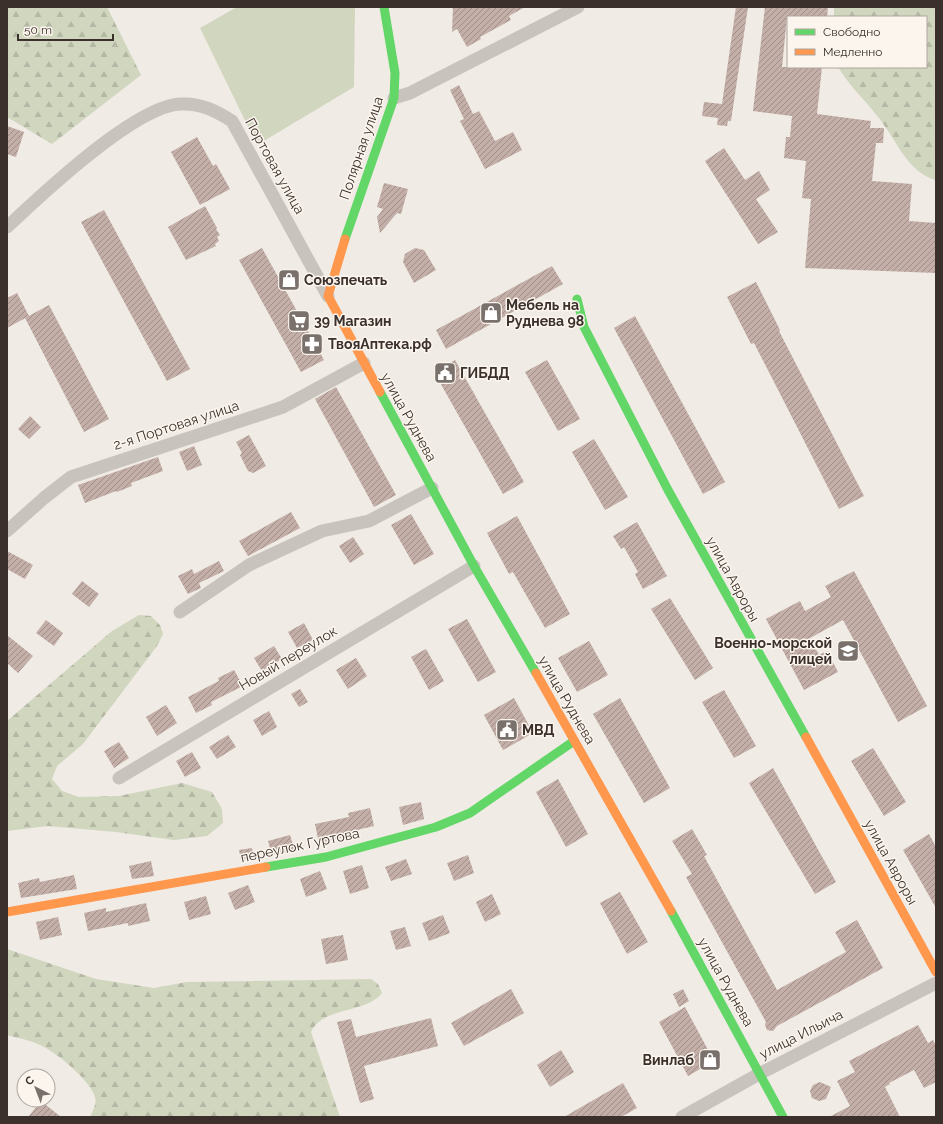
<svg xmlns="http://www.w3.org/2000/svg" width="943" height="1124" font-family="Raleway,sans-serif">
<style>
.grass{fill:#d1d6bf}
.forest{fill:url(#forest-firs)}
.building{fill:url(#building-hatch)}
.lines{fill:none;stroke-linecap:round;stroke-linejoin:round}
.street{stroke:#c9c3be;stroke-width:13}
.fast{stroke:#63d668;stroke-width:9}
.slow{stroke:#ff974d;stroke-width:9}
.labels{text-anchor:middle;stroke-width:3;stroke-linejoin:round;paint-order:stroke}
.street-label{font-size:14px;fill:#3b302b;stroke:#fbf5ee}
.poi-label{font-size:14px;font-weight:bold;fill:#3b302b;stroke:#fbf5ee;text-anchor:start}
</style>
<defs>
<pattern id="forest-firs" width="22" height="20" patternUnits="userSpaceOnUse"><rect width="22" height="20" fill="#d1d6bf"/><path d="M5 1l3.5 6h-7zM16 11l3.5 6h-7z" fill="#b4b8a4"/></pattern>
<pattern id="building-hatch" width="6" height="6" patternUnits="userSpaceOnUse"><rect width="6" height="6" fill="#c3afa7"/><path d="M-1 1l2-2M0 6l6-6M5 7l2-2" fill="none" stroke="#a08f88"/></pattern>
</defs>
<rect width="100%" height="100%" fill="#f0ebe5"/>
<path class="grass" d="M237,7H355L354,87L257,145L200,28Z"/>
<g class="forest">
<path d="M7,7H107L141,75L52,144L7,117Z"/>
<path d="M834,7H936V180C930,179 922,174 917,170C904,159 896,142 886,128C872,106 851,89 838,67H926V17H834Z"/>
<path d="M139,615L151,616L160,625L163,634L157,646L83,744L57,766L52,779L62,791L79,797L119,796L182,783L212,792L222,809L223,823L207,836L174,840L116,832L48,826L7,831V721L112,631Z"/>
<path d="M7,949L96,979L154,988L187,982L371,979L378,984L382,993C366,1014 323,1006 311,1032L340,1117H90C93,1111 97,1103 95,1097C91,1081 55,1051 40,1045C30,1040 18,1038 7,1035Z"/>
</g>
<g class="building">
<path d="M453,7H525L509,16L511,20L480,37L481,39L467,47L457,29L452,32Z"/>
<path d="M736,7H748L731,121H728L727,126L717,125L718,118L702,116L704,102L722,104Z"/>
<path d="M765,7H828L827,17H787L782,67H822L817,114L871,121L870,128H884L883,143H876L872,181L912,184L909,221L936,223V273L805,268L811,199L802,198L806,161L784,158L786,137H790L792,116L753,111Z"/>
<path d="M459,85L473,114L479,111L495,141L513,132L522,150L485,169L460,121L464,119L450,90Z"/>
<path d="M7,126L24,132L16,157L7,154Z"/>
<path d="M197,137L213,166L216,164L230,189L200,205L171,152Z"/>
<path d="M724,148L745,180L759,171L770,190L756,199L778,232L758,244L705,161Z"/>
<path d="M384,183L408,189L401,214L397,213L380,233L377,217L383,209L377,207Z"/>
<path d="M205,206L217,228L216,229L220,235L217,237L219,241L215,244L216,246L186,260L168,227Z"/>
<path d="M104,210L190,369L167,381L81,222Z"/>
<path d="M262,248L324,360L301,372L239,260Z"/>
<path d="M415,248L424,250L436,270L414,283L403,262L405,254Z"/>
<path d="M552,266L563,284L446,349L436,330Z"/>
<path d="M756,282L780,330L779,331L864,496L839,509L754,343L751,344L727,297Z"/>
<path d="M17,293L29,316L7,328V298Z"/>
<path d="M49,305L109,419L84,432L25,318Z"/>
<path d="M635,316L725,482L703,494L614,328Z"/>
<path d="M455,360L524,482L503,494L434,372Z"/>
<path d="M547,360L580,419L558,431L525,372Z"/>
<path d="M336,387L396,495L374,507L315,399Z"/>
<path d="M30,416L41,427L29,439L18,429Z"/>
<path d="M249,435L266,466L253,473L248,471L240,455L242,453L236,442Z"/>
<path d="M594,439L628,497L605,510L572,452Z"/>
<path d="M194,446L202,465L187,471L179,452Z"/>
<path d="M158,457L163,471L131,483L132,486L117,492L116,491L85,503L78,485Z"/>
<path d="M291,512L300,528L248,556L239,541Z"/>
<path d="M411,514L434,554L414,565L391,525Z"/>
<path d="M517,516L570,614L545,628L513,572L509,574L487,533Z"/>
<path d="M637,522L667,576L643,589L635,574L638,572L624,547L621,549L613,536Z"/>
<path d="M353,537L364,554L350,563L339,546Z"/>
<path d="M7,551L33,565L25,579L7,569Z"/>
<path d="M219,561L224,571L199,583L201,588L188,594L178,576L192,569L194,574Z"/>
<path d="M854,571L927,706L898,722L843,620L810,638L819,655L827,651L838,672L804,690L766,619L800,601L805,611L831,597L825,586Z"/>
<path d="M82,581L99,594L89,607L72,594Z"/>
<path d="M670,598L713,668L695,680L651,609Z"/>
<path d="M467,619L496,672L478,682L448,629Z"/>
<path d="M46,620L63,633L54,646L36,633Z"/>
<path d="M304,623L313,640L297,648L288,632Z"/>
<path d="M7,635L33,656L18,673L7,663Z"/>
<path d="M589,641L608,675L577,692L558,658Z"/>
<path d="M274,646L282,659L262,671L254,658Z"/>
<path d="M426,649L444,681L429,690L411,657Z"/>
<path d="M356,658L367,676L348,689L336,670Z"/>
<path d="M234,670L243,686L211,702L212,705L196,713L188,697L219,681L218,678Z"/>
<path d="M300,689L308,702L299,707L291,694Z"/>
<path d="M724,690L756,746L734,758L702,702Z"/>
<path d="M514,698L533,733L503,750L484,715Z"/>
<path d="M620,698L670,788L644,803L593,714Z"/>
<path d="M166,705L177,723L157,736L146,717Z"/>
<path d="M269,711L277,727L262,736L253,720Z"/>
<path d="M228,735L236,747L217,759L209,747Z"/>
<path d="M119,742L129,758L114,768L104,751Z"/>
<path d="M873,748L906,802L884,816L851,761Z"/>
<path d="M192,752L201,768L185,777L176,761Z"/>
<path d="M773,768L836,882L815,894L749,783Z"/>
<path d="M558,779L588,834L566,847L536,792Z"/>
<path d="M421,802L424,819L403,825L399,807Z"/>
<path d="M370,808L374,826L340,834L341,838L319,843L315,824L349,817L348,813Z"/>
<path d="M692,829L707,855L704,856L777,990L846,952L835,932L857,920L883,968L777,1026L773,1031L767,1030L765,1025L766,1022L686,877L692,874L672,841Z"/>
<path d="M929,834L936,847V908L903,850Z"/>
<path d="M290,835L295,851L272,855L268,841Z"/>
<path d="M252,848L254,858L241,860L239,850Z"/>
<path d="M468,855L474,873L454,881L447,863Z"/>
<path d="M406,859L412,874L391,881L385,867Z"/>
<path d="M151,861L154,876L132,879L129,866Z"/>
<path d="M362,865L369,888L350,894L343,871Z"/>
<path d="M320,871L327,889L306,897L300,879Z"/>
<path d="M74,875L77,889L21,898L18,883L39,878L40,882Z"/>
<path d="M248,885L255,902L235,910L228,893Z"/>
<path d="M620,892L648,942L627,954L600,903Z"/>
<path d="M492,894L501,914L485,922L476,902Z"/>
<path d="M206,896L211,914L189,920L184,902Z"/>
<path d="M146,903L150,921L128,926V923L88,931L84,913L106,908V912Z"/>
<path d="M443,915L450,933L429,941L422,923Z"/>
<path d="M58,917L62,935L40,940L36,922Z"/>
<path d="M405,927L411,946L396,950L390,931Z"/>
<path d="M343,935L348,960L326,964L321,939Z"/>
<path d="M511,989L524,1013L464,1046L451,1023Z"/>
<path d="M683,989L689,1001L679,1007L673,994Z"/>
<path d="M685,1007L714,1061L688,1076L659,1022Z"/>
<path d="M431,1018L438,1046L364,1066L374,1099L360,1103L337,1022L351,1019L356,1037Z"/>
<path d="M918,1025L928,1043L933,1040L936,1046V1082L924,1088L914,1070L889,1083L890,1084L885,1087L900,1117H829L850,1106L837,1081L855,1072L849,1061Z"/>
<path d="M561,1050L574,1072L550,1087L537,1065Z"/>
<path d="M820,1082L831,1087L826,1099L819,1101L812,1098L810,1091L813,1085Z"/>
<path d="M623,1083L637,1108L621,1117H564Z"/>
<path d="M41,1101L61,1117H28Z"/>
</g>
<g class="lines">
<g class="street">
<path d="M394,98L410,93L578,7"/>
<path d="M7,227C41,195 136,105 181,104C201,103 216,111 232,121L328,296"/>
<path d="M7,531L44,498L71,477L283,407L364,363"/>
<path d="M180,612L249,565L322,531L369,521L432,488"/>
<path d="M119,778L474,566"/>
<path d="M682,1117L759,1074L936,983"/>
</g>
<g class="fast">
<path d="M345,239L394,98L395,73L384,7"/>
<path d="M577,299L584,327L668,490L806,737"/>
<path d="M380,392L474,566L536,673"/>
<path d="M266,867L326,857L436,827L470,813L574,741"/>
<path d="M671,911L783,1117"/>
</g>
<g class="slow">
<path d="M345,239L328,296L380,392"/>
<path d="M536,673L671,911"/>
<path d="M806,737L936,972"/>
<path d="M7,912L266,867"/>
</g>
</g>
<defs>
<g id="shop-square" transform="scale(1.15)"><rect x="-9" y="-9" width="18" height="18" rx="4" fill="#7a716c" stroke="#fbf5ee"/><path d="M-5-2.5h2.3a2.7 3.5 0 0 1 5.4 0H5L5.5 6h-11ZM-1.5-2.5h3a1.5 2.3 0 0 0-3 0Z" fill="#fff"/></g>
<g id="supermarket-square" transform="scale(1.15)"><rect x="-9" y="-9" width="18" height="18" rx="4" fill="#7a716c" stroke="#fbf5ee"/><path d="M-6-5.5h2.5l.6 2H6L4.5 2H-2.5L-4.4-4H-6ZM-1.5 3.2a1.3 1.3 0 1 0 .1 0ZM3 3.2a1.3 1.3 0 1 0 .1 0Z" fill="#fff"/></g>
<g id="pharmacy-square" transform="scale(1.15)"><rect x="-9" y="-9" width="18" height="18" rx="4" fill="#7a716c" stroke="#fbf5ee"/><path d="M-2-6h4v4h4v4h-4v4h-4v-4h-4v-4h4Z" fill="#fff"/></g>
<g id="civic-square" transform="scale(1.15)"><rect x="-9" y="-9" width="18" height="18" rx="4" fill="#7a716c" stroke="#fbf5ee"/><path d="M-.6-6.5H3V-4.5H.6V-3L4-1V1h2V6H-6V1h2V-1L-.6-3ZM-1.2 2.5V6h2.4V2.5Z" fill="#fff"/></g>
<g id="school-square" transform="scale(1.15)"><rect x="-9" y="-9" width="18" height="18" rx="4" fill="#7a716c" stroke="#fbf5ee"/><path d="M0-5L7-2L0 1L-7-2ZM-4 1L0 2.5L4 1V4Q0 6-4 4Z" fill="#fff"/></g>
</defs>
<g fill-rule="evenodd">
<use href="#shop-square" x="289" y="280"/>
<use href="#shop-square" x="491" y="313"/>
<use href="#supermarket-square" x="299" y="321"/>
<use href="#pharmacy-square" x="312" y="344"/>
<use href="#civic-square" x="445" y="373"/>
<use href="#school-square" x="848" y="651"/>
<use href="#civic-square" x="507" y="730"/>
<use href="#shop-square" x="710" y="1060"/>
</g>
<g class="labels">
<g class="street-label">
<text transform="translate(361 148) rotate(-71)" y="5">Полярная улица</text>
<text transform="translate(275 166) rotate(61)" y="5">Портовая улица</text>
<text transform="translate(409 417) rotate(61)" y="5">улица Руднева</text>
<text transform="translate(176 425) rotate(-18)" y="5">2-я Портовая улица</text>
<text transform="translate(733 579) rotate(61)" y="5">улица Авроры</text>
<text transform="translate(288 658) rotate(-31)" y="5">Новый переулок</text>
<text transform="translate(567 700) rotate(60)" y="5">улица Руднева</text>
<text transform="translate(300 845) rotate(-12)" y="5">переулок Гуртова</text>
<text transform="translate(891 862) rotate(61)" y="5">улица Авроры</text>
<text transform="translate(726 982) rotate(61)" y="5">улица Руднева</text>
<text transform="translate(801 1034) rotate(-27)" y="5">улица Ильича</text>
</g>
<g class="poi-label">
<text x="304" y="285">Союзпечать</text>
<text x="506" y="310">Мебель на<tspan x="506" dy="16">Руднева 98</tspan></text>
<text x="314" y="326">39 Магазин</text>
<text x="328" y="349">ТвояАптека.рф</text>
<text x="460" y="378">ГИБДД</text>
<text x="832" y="648" text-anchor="end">Военно-морской<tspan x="832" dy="16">лицей</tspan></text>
<text x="522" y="735">МВД</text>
<text x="694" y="1065" text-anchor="end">Винлаб</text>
</g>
</g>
<rect width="943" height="1124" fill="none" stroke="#3b302b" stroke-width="16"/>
<rect x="787" y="16" width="140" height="52" fill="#fbf5ee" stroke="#aea6a0"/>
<rect x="795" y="29" width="20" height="6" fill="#63d668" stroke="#aea6a0"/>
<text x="823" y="36" font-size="12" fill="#3b302b">Свободно</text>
<rect x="795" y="49" width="20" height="6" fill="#ff974d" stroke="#aea6a0"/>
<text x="823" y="56" font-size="12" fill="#3b302b">Медленно</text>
<g transform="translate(36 1088) rotate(318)"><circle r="19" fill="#fbf5ee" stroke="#aea6a0"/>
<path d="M0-3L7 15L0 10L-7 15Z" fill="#7a716c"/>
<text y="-6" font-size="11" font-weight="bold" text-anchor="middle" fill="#3b302b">С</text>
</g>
<path d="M18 34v6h95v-6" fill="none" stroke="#3b302b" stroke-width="2"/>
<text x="24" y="34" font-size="12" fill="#3b302b" stroke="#fbf5ee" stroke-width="3" paint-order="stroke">50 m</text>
</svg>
